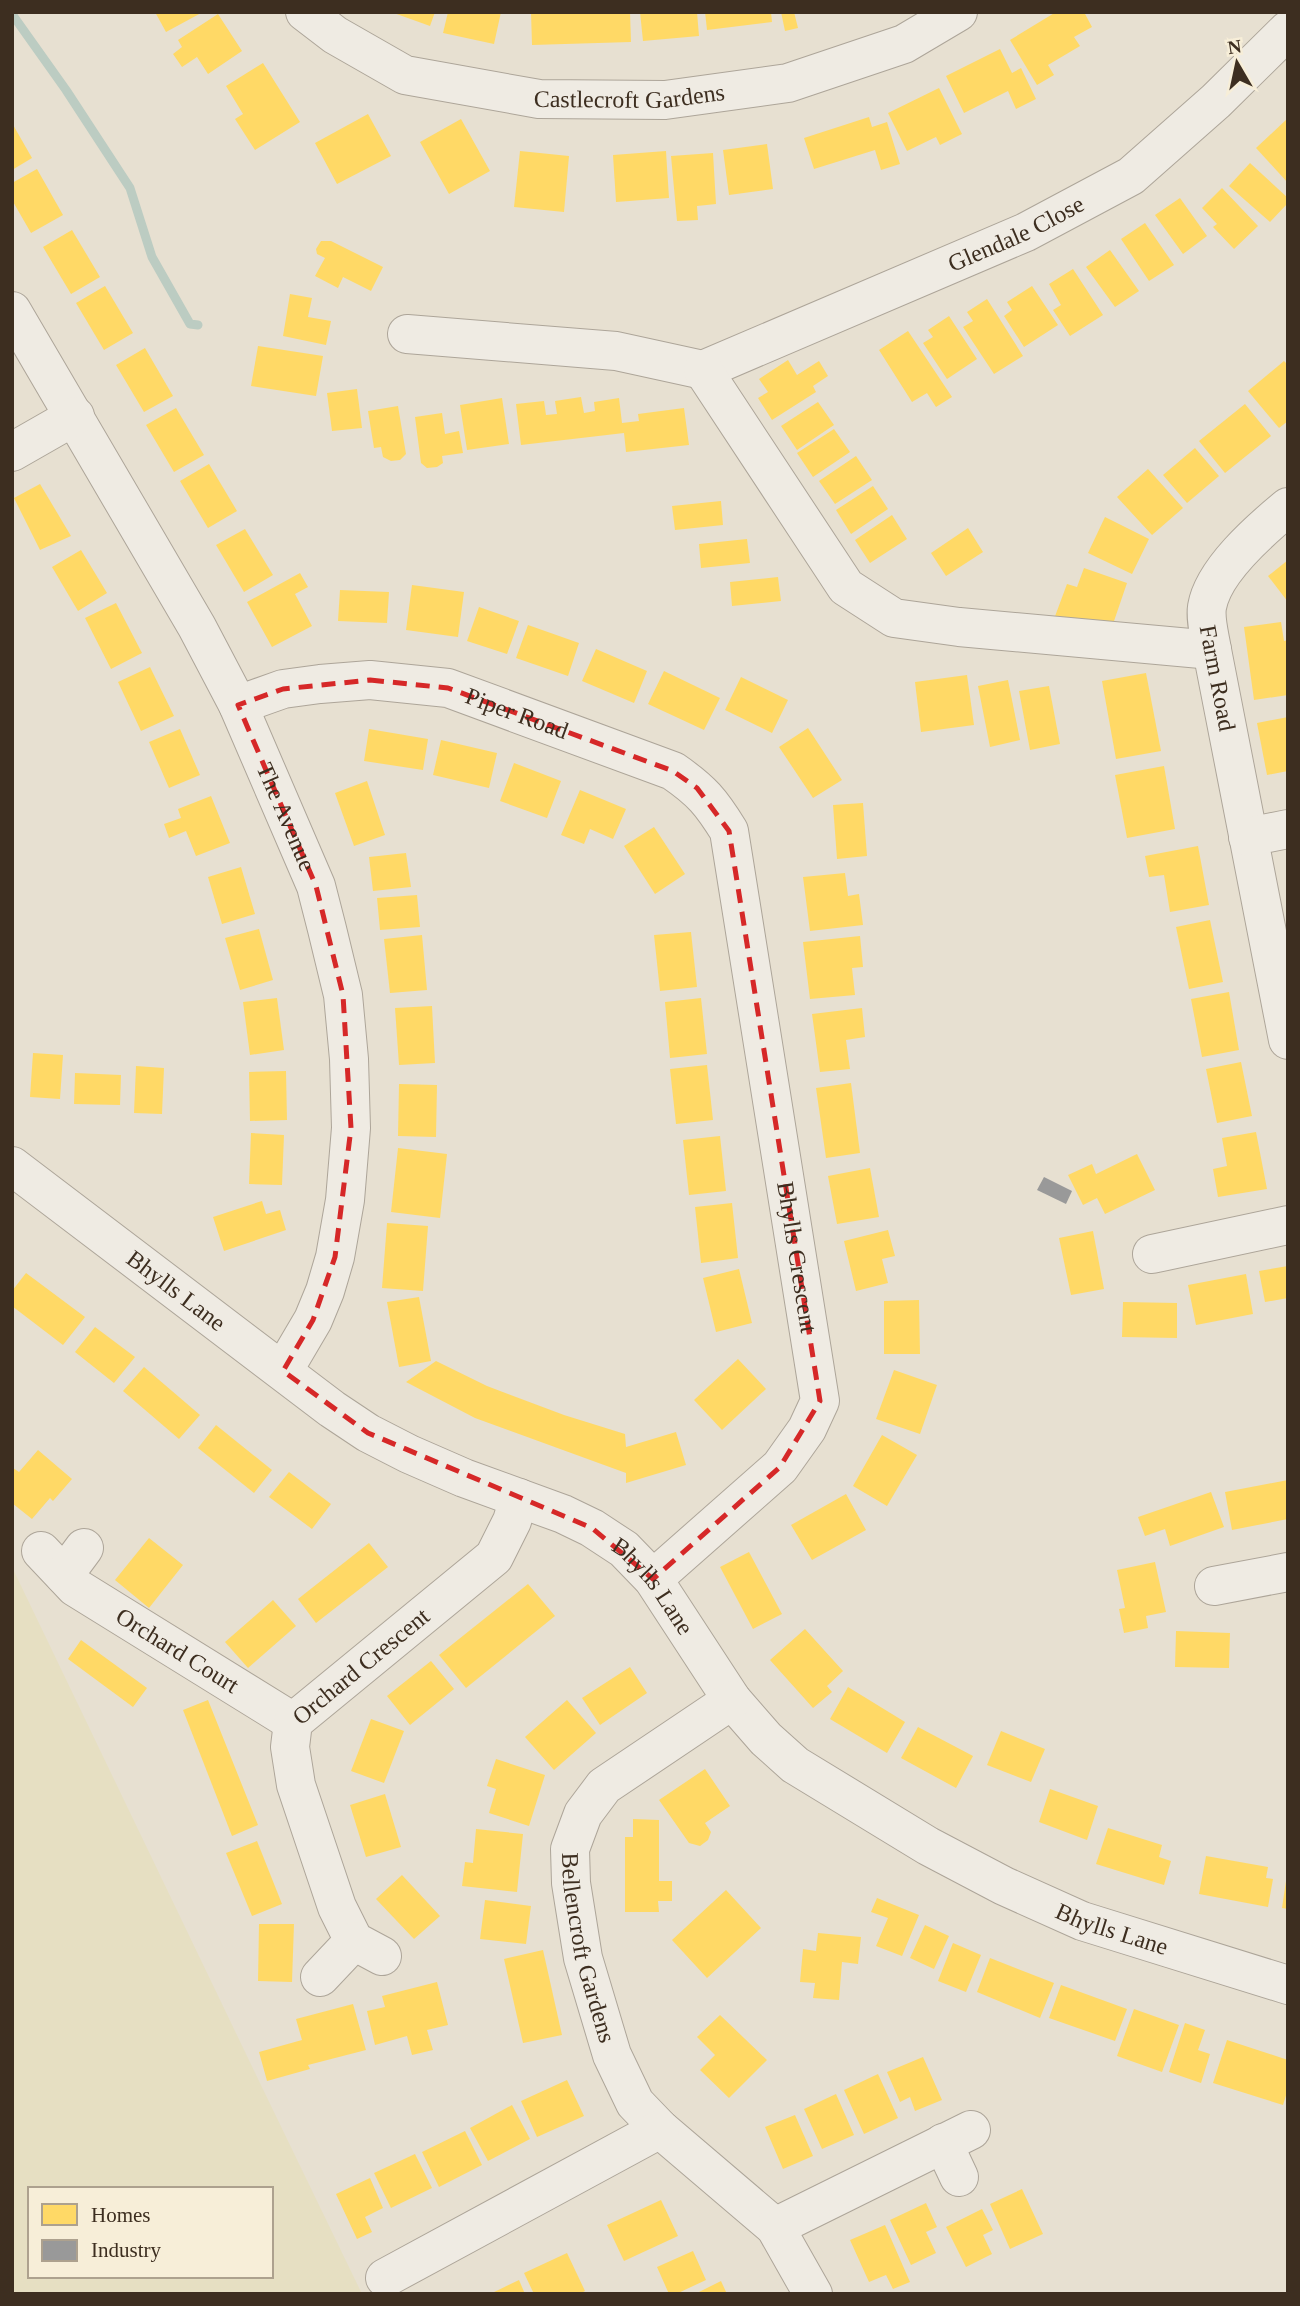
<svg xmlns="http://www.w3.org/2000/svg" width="1300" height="2306" font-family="'Times New Roman',serif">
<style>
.farmland{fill:#e6dfc2;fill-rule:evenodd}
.homes{fill:#ffd966}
.industry{fill:#999}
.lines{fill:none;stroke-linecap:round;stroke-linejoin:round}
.stream{stroke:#bcccc2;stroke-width:9}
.minor-casing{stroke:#ada599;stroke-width:40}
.minor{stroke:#efebe3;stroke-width:38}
.marked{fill:none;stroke:#d62828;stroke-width:5;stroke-dasharray:14 9;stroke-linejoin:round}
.labels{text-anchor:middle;stroke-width:7;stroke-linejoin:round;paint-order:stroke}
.street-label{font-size:24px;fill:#3d2e20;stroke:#f7eed8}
</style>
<rect width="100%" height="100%" fill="#e7e0d1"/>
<path class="farmland" d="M12,1567L259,2081L362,2294H12ZM30,2189H271V2276H30Z"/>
<g class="homes">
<path d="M155,12H203L166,32Z"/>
<path d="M391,12H435L430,26Z"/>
<path d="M448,12H501L494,44L443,33Z"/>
<path d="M531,12H630L631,42L532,45Z"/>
<path d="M640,12H697L699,36L643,41Z"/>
<path d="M705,12H771L772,22L707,30Z"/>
<path d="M781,12H794L798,28L785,31Z"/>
<path d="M1056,12H1084L1092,27L1074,37L1080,46L1048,65L1054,75L1037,85L1010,40Z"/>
<path d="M218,14L242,51L208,74L197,57L182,67L173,54L182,47L178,40Z"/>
<path d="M1000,49L1012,73L1021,68L1036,99L1016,109L1008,91L964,113L946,76Z"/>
<path d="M263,63L300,122L255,150L235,119L243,114L226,86Z"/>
<path d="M939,88L962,134L940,145L936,137L907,151L888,113Z"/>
<path d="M368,114L391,156L337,184L315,143Z"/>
<path d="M869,117L872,127L887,122L900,164L881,170L875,150L814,169L804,138Z"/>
<path d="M1288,118V183L1256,148Z"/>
<path d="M461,119L490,171L449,194L420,142Z"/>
<path d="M12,123L32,158L12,170Z"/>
<path d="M767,144L773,189L729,195L723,150Z"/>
<path d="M520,151L569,156L564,212L514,207Z"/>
<path d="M666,151L669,198L616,202L613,155Z"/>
<path d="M713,153L716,204L697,206L698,220L677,221L671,156Z"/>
<path d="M1250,163L1288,198V203L1270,222L1229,186Z"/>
<path d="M37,169L63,215L31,233L12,200V183Z"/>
<path d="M1222,188L1258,226L1234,249L1213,227L1217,224L1202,208Z"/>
<path d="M1180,198L1207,236L1183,254L1155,215Z"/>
<path d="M1145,223L1174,265L1149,281L1121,239Z"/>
<path d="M72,230L100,277L71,294L43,247Z"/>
<path d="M321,241H331L383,267L371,291L343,277L338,288L315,276L325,258L317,254L316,249Z"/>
<path d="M1110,250L1139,291L1115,307L1086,267Z"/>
<path d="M1073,269L1103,315L1070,336L1053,310L1061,305L1049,284Z"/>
<path d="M105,286L133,333L104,350L76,303Z"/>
<path d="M1032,286L1058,325L1024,347L1004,316L1012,310L1007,302Z"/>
<path d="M290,294L312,298L308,317L331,321L326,345L283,336Z"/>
<path d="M987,299L1023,356L994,374L963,327L973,321L967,312Z"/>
<path d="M949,316L977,359L947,379L923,343L933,337L928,330Z"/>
<path d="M908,331L952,397L936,407L927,393L912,402L879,350Z"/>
<path d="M258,346L323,356L316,396L251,386Z"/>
<path d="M145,348L173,396L144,412L116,365Z"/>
<path d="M788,360L797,375L819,361L828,376L813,386L816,392L772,420L758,398L768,392L759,379Z"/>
<path d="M1284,361L1288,365V421L1279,428L1248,391Z"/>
<path d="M357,389L362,428L332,431L327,393Z"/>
<path d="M581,397L584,413L595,411L594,402L619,398L622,423L639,421L638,414L684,408L689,445L626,452L624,433L521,445L516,404L544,401L546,415L557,414L555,401Z"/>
<path d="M502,398L509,444L467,450L460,405Z"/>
<path d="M818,402L834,425L797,450L781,426Z"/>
<path d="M1245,404L1271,436L1225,473L1199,441Z"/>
<path d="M398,406L406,454L400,460L391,461L383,457L381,447L374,448L368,411Z"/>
<path d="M176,408L204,455L174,472L146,425Z"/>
<path d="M442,413L445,434L459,431L463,453L442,456L443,463L437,467L427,468L421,463L415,417Z"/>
<path d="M834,429L850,452L813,477L797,453Z"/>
<path d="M1195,448L1219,476L1187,503L1163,475Z"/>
<path d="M856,456L872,480L835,504L819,481Z"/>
<path d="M209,464L237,511L208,528L180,481Z"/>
<path d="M1148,469L1183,508L1152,535L1117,497Z"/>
<path d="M40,484L71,536L40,550L14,498Z"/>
<path d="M873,486L888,509L851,534L836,510Z"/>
<path d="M721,501L723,525L675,530L672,506Z"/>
<path d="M892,515L907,539L870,563L855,540Z"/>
<path d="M1105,517L1149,539L1132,574L1088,553Z"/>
<path d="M968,528L983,552L946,576L931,553Z"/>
<path d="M245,529L273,575L244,592L216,545Z"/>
<path d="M747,539L750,563L701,568L699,544Z"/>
<path d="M81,550L107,593L78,611L52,567Z"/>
<path d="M1288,560V602L1268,576Z"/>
<path d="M1084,568L1127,583L1113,624L1054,619L1067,584L1077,587Z"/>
<path d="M300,573L308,587L295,594L312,626L272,647L247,602Z"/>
<path d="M778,577L781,601L732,606L730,582Z"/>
<path d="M412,585L464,592L458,637L406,630Z"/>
<path d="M340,590L389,592L387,623L338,621Z"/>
<path d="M116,603L142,653L111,669L85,618Z"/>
<path d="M479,607L519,621L507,654L467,641Z"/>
<path d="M1281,622L1284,641L1288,640V695L1254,700L1244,627Z"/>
<path d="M528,625L579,643L568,676L516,658Z"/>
<path d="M596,649L647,671L634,703L582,681Z"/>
<path d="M150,667L174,716L141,731L118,682Z"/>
<path d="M664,671L720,698L704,730L648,704Z"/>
<path d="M1146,673L1161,751L1116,759L1102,681Z"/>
<path d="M967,675L974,725L921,732L915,682Z"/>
<path d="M741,677L788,700L772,733L725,710Z"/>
<path d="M1008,680L1020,740L990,747L978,686Z"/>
<path d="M1049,686L1060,744L1030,750L1019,691Z"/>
<path d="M1288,717V771L1267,775L1257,723Z"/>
<path d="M808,728L842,780L813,798L779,747Z"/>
<path d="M180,729L200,775L169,788L149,742Z"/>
<path d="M369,729L428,739L423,770L364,761Z"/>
<path d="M441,740L497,753L489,788L433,775Z"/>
<path d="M514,763L561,781L547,818L500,801Z"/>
<path d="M1164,766L1175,829L1127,838L1115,775Z"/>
<path d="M367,781L385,835L354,846L335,793Z"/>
<path d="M580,790L626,809L613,839L590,829L584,844L561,835Z"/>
<path d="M211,796L230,843L196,856L186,831L169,838L164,824L181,818L178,809Z"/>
<path d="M863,803L867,856L837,859L833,805Z"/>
<path d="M654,827L685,874L655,894L624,846Z"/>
<path d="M1198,846L1209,905L1170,912L1164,875L1149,877L1145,856Z"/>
<path d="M406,853L411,887L373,891L369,857Z"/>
<path d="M241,867L255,914L222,924L208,877Z"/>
<path d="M845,873L848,896L859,894L863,925L810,931L803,877Z"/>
<path d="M417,895L420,927L380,930L377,898Z"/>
<path d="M1210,920L1223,982L1189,989L1176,927Z"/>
<path d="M259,929L273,980L240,990L225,938Z"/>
<path d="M691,932L697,987L660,991L654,935Z"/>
<path d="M422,935L427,990L390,993L384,939Z"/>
<path d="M860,936L863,967L852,968L855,995L810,999L803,942Z"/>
<path d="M1229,992L1239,1050L1202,1057L1191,999Z"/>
<path d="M277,998L284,1050L250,1055L243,1002Z"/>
<path d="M701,998L707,1054L670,1058L665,1002Z"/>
<path d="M432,1006L435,1063L399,1065L395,1008Z"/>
<path d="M862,1008L865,1037L846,1040L850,1069L820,1072L812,1014Z"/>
<path d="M33,1053L63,1055L60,1099L30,1097Z"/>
<path d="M1241,1062L1252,1116L1217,1123L1206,1069Z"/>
<path d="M707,1065L713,1120L676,1124L670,1069Z"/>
<path d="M136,1066L164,1068L162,1114L134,1113Z"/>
<path d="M286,1071L287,1120L250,1121L249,1072Z"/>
<path d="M75,1073L121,1075L120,1105L74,1104Z"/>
<path d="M851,1083L860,1153L826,1158L816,1088Z"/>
<path d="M399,1084L437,1085L436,1137L398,1136Z"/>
<path d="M1256,1132L1267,1189L1218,1197L1213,1169L1227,1166L1222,1138Z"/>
<path d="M251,1133L284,1135L282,1185L249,1184Z"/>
<path d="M720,1136L726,1191L689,1195L683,1140Z"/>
<path d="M398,1148L447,1154L440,1218L391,1212Z"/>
<path d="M1137,1154L1155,1190L1105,1214L1097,1198L1083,1205L1068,1175L1092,1164L1096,1174Z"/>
<path d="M870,1168L879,1217L837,1224L828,1176Z"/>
<path d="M262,1201L266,1214L280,1210L286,1230L224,1251L213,1217Z"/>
<path d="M732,1203L738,1258L701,1263L695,1207Z"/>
<path d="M387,1223L428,1226L423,1291L382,1288Z"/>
<path d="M888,1230L895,1256L882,1259L888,1283L856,1291L844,1241Z"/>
<path d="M1093,1231L1104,1289L1071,1295L1059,1238Z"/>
<path d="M1288,1266V1298L1265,1302L1259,1271Z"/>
<path d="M739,1269L752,1323L716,1332L703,1278Z"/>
<path d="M26,1273L85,1317L63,1345L12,1306V1291Z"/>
<path d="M1246,1274L1253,1314L1196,1325L1188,1285Z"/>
<path d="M419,1297L431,1361L399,1367L387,1302Z"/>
<path d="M919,1300L920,1354H884V1301Z"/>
<path d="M1123,1302L1177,1303V1338L1122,1337Z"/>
<path d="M95,1327L135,1357L114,1383L75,1352Z"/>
<path d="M738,1359L766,1389L722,1430L694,1400Z"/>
<path d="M436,1361L487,1386L564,1415L625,1434L626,1447L676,1432L686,1465L626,1483V1473L475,1418L406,1382Z"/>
<path d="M144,1367L200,1415L179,1439L123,1391Z"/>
<path d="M894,1370L937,1385L920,1434L876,1419Z"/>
<path d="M216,1425L272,1470L254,1493L198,1448Z"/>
<path d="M882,1435L917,1455L887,1506L853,1486Z"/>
<path d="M38,1450L72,1479L53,1501L50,1498L32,1519L12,1503V1469L13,1468L19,1472Z"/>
<path d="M289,1472L331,1504L312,1529L269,1497Z"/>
<path d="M1288,1480V1519L1232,1530L1225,1492Z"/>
<path d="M1211,1492L1224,1527L1170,1546L1165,1529L1145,1536L1138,1517Z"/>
<path d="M846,1494L866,1530L812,1560L791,1525Z"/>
<path d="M149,1538L183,1565L149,1608L115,1580Z"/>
<path d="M369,1543L388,1567L316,1623L298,1599Z"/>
<path d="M749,1552L782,1614L753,1629L720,1567Z"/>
<path d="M1155,1562L1166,1612L1146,1616L1148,1628L1124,1633L1119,1609L1125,1608L1117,1570Z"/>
<path d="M528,1584L555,1616L466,1688L439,1655Z"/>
<path d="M273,1600L296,1626L248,1668L225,1642Z"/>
<path d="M805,1629L843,1671L827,1686L832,1692L813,1708L770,1660Z"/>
<path d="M1176,1631L1230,1633L1229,1668L1175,1667Z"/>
<path d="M81,1640L147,1688L133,1707L68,1659Z"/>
<path d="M431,1661L454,1689L410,1725L387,1696Z"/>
<path d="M630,1667L647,1693L600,1725L582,1698Z"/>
<path d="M848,1687L905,1722L887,1753L830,1719Z"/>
<path d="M208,1700L258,1825L232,1836L183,1710Z"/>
<path d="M567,1700L596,1733L554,1770L525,1737Z"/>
<path d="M371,1719L404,1731L384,1783L351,1771Z"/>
<path d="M918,1727L973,1756L956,1788L901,1758Z"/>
<path d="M1001,1731L1045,1749L1031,1782L987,1765Z"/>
<path d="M496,1759L545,1775L529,1826L489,1813L496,1789L487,1786Z"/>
<path d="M705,1769L730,1806L705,1823L711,1832L708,1840L700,1846L689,1843L659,1800Z"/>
<path d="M1050,1789L1098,1806L1087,1840L1039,1822Z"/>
<path d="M385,1794L401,1847L366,1857L350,1805Z"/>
<path d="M633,1819L659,1820V1881H672V1901H658L659,1912H625V1837H633Z"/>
<path d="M1108,1828L1162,1845L1159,1857L1171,1861L1164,1885L1096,1864Z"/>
<path d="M476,1829L523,1834L517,1892L462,1886L465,1862L473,1863Z"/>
<path d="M257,1841L282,1904L252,1916L226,1853Z"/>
<path d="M1206,1856L1268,1867L1266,1878L1273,1879L1268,1907L1199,1894Z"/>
<path d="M402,1875L440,1916L414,1939L376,1899Z"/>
<path d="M1286,1881H1288V1909L1282,1908Z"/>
<path d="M726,1890L761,1928L707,1978L672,1940Z"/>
<path d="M877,1898L919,1915L902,1956L876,1946L888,1918L871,1912Z"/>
<path d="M485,1900L531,1906L526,1944L480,1939Z"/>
<path d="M259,1924H294L292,1982L258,1981Z"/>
<path d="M925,1925L949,1936L934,1969L910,1958Z"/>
<path d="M818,1933L861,1937L858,1964L842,1962L839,2000L813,1998L815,1983L800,1982L803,1949L816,1951Z"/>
<path d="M953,1943L981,1955L966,1992L938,1981Z"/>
<path d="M543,1950L562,2035L523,2043L504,1959Z"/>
<path d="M990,1958L1054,1983L1040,2018L977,1992Z"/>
<path d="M437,1982L448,2025L427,2030L433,2050L412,2055L407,2036L375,2045L367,2011L385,2007L382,1996Z"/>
<path d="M1061,1985L1127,2009L1115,2041L1049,2018Z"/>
<path d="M353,2004L366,2050L308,2065L310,2069L267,2081L259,2052L302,2040L296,2019Z"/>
<path d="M1134,2009L1179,2025L1162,2072L1117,2056Z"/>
<path d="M720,2015L767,2060L729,2098L700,2070L715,2055L697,2037Z"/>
<path d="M1185,2023L1205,2030L1198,2050L1210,2054L1201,2083L1169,2072Z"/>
<path d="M1227,2040L1288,2060V2089L1283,2105L1213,2083Z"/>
<path d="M923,2057L942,2100L915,2111L910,2097L900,2102L887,2072Z"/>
<path d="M878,2074L898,2118L864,2134L844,2090Z"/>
<path d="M567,2080L584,2116L537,2137L521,2101Z"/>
<path d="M836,2094L854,2135L822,2149L804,2109Z"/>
<path d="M512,2105L530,2139L488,2161L470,2128Z"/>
<path d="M795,2115L813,2156L783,2169L765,2127Z"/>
<path d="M465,2131L482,2165L439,2187L422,2152Z"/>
<path d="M415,2154L432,2188L391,2208L374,2173Z"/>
<path d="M370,2178L383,2208L365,2217L372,2232L357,2239L336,2194Z"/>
<path d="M1022,2189L1043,2234L1010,2249L990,2204Z"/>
<path d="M661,2200L678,2236L624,2261L607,2225Z"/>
<path d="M926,2203L937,2227L926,2232L936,2253L911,2265L890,2220Z"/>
<path d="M982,2209L993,2230L983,2235L992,2254L966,2267L946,2227Z"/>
<path d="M885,2225L910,2282L893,2289L886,2275L869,2282L850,2240Z"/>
<path d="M693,2251L706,2280L676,2294H669L657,2267Z"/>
<path d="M567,2253L585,2291L579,2294H534L524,2273Z"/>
<path d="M519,2280L525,2294H490Z"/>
<path d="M721,2281L727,2294H695Z"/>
</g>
<path class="industry" d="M1044,1177L1072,1191L1066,1204L1037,1190Z"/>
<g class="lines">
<path class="stream" d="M12,14L66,90L130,188L152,257L190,324L198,325"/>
<g class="minor-casing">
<g id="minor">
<path id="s1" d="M305,12L335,35L405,75L539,99L665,100L788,83L904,44L958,12"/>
<path id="s2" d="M12,311L197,627L238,705L316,886L327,929L343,995L349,1059L351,1128L345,1200L335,1257L325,1291L313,1320L283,1371"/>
<path id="s3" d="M407,334L616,351L703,370L1026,232L1131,176L1216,101L1288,30"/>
<path d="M703,370L846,587L894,618L959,627L1212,650"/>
<path d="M12,452L75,416"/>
<path id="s4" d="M1288,507C1260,530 1213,571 1207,607C1205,620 1210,637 1212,650L1288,1040"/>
<path id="s5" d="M238,705L283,689L320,684L370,680L448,688L673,771C702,791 711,802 729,831L820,1401L807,1429L780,1467L653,1579"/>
<path d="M1248,837L1288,829"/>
<path id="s6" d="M12,1166L332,1409L368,1433L409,1454L464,1478L563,1514L592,1528L624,1549L653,1579L732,1700L766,1739L795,1765L928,1846L1004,1886L1082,1921L1288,1985"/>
<path d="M1152,1254L1288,1225"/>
<path id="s7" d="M41,1551L75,1587L293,1722"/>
<path d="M64,1575L84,1548"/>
<path d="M1214,1586L1288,1572"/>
<path id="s8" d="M732,1700L604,1786L583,1814L570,1849L571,1883L583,1958L612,2055L635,2103L660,2129L775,2227L813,2294"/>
<path id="s9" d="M382,1956L354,1941L337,1907L296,1785L290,1747L293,1722L494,1557L512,1521L519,1498"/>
<path d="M320,1977L354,1941"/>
<path d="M943,2143L959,2177"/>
<path d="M775,2227L971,2130"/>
<path d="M385,2278L660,2129"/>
</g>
</g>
<use href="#minor" class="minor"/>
</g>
<path class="marked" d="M370,680L448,688L673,771L697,788L729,831L820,1401L780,1467L653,1579L592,1528L368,1433L283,1371L313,1320L335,1257L351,1128L343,995L316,886L238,705L283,689Z"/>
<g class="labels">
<g class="street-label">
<text dy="8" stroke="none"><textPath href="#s1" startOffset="345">Castlecroft Gardens</textPath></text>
<text dy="8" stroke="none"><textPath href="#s3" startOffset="640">Glendale Close</textPath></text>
<text dy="8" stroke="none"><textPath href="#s4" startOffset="203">Farm Road</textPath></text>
<text dy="8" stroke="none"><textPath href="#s5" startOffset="287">Piper Road</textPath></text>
<text dy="8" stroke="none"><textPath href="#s2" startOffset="576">The Avenue</textPath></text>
<text dy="8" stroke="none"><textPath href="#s5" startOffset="968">Bhylls Crescent</textPath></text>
<text dy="8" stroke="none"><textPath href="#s6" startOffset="206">Bhylls Lane</textPath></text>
<text dy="8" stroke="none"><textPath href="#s6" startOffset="774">Bhylls Lane</textPath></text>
<text dy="8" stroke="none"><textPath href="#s7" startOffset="170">Orchard Court</textPath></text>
<text dy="8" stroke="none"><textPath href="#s9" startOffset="350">Orchard Crescent</textPath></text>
<text dy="8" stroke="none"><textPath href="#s6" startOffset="1362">Bhylls Lane</textPath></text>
<text dy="8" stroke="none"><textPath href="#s8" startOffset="327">Bellencroft Gardens</textPath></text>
</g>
</g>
<rect width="1300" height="2306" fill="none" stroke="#3d2e20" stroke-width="28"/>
<rect x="28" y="2187" width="245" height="91" fill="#f7eed8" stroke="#ada18e" stroke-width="2"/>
<rect x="42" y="2204" width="35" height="21" fill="#ffd966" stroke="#ada18e" stroke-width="2"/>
<text x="91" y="2222" font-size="21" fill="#3d2e20">Homes</text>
<rect x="42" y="2240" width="35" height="21" fill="#999999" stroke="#ada18e" stroke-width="2"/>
<text x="91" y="2257" font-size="21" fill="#3d2e20">Industry</text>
<g transform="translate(1237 63) rotate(351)" stroke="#f7eed8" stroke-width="5" paint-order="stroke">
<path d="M0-5L12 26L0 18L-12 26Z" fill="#3d2e20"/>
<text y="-10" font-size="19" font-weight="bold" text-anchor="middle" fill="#3d2e20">N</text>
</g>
</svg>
